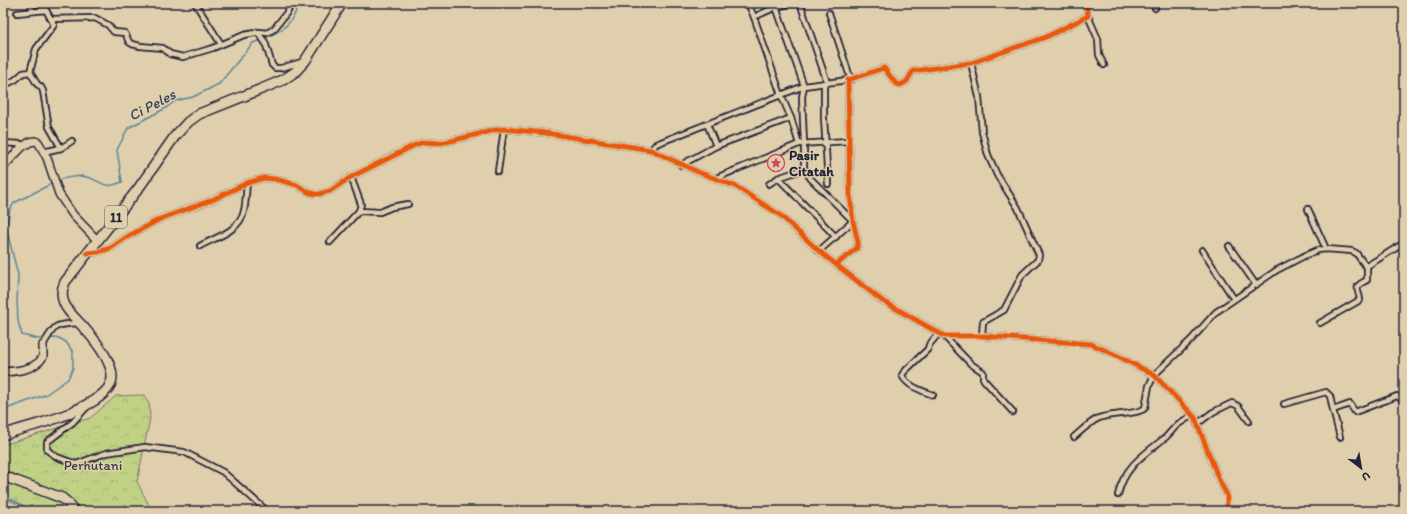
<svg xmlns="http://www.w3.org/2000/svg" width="1407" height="514" font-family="Itim,sans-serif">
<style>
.forest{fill:url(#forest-crowns);stroke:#717a60}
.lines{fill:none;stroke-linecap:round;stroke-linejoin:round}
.stream{stroke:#57849a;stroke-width:1.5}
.street-casing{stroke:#22223b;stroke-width:8}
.secondary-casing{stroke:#22223b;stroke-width:10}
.highway-casing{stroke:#22223b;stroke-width:12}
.street{stroke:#e0cfac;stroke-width:4.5}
.secondary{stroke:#e0cfac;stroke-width:7}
.highway{stroke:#e0cfac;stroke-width:9}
.cycleway-casing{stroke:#e0cfac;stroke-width:8}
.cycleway{stroke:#e8590c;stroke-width:5}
.labels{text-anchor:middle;stroke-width:3;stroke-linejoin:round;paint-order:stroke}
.shield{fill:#e0cfac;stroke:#5b565d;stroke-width:1}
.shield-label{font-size:13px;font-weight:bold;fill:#22223b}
.poi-label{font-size:14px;font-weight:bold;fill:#22223b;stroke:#e0cfac;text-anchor:start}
.park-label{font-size:14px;fill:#3a3c46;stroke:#e0cfac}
.water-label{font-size:15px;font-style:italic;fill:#34435b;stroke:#e0cfac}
</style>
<defs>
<pattern id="forest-crowns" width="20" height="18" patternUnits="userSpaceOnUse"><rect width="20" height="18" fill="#c0d186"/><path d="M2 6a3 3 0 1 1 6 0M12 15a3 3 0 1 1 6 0" fill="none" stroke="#a5b375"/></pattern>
</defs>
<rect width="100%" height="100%" fill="#e0cfac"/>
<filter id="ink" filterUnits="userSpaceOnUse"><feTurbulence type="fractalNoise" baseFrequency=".025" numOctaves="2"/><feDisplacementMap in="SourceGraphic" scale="8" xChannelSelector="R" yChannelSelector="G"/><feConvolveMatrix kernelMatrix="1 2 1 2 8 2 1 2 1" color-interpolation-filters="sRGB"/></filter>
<g filter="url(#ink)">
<path class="forest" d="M144,395L149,404L150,418L137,482L152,511H34L28,507L3,499V445L90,418L116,396Z"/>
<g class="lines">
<g class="stream">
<path d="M265,38C284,30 293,23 299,3"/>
<path d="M56,181C63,178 80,175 87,177C105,182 102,190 122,182L117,150L128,128L166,108L175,101L193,97L219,84L253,43L261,40"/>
<path d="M3,410L45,395L68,379L73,368V352L66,342L59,338L38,339L22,335L18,321L17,300L18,275L6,227L10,210L14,203L53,183"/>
<path d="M3,497L15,501L31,511"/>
</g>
<g class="street-casing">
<g id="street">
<path d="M31,3L32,11"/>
<path d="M195,3L221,44"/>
<path d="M748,3L754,17"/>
<path d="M799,3L801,6L827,82"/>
<path d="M1152,3L1155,8"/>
<path d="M776,7L804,86L781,95L754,17L776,7L793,3"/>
<path d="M829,13L851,80"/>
<path d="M1088,16L1098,39L1099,55L1104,65"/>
<path d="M51,19L95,18L108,25L114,32L125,33L129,42L132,44L140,46L163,48L170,54L183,57L213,48L244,35L260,32L267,33L274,29L288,11L291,3"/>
<path d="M257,32L265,42L272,65L275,68H281L302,62"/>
<path d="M971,63L979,97L982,132L988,155L997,175L1018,208L1039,255L1038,260L1022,275L1004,310L983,322L982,336"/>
<path d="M30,72L37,84L41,87L43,91L49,127L61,148"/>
<path d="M824,83V118L828,184"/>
<path d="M3,86L15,80L23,73L30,72L36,49L54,25L46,10L17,13"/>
<path d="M791,118L799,144"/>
<path d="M707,124L716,146"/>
<path d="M3,143L20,144L24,145"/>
<path d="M651,150L656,144L781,95L791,118L716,146L681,165"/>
<path d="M43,152L61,148L72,141"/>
<path d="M804,169V143L802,97L804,86L848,80"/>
<path d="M498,171L504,129"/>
<path d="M716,178L799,144L848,141"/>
<path d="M778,178L836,237"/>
<path d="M769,184L778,178L804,169L811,179L853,221L819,251"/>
<path d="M1308,209L1326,249"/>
<path d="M359,211L380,212L392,207L408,204"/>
<path d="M330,242L359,211L361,204L351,177"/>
<path d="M200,246C216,237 240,231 244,211C246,202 246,192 247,183"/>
<path d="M1229,246L1256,285"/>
<path d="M1202,250L1234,299"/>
<path d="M89,253L98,252L111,248L127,237L160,219L212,200L247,183L264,178L275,179L297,185L308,192L315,194H319L330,191L351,177L415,145L424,142L439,143L451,141L495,130L504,129L546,133L651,150L698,172L735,186L780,215L819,251L881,300L944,336H982L1091,344L1118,356L1154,375L1187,409L1195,418L1219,480L1227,495V511"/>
<path d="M837,264L857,248L858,242L853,221L850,195L848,80L884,68L896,84L901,85L907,81L913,71L971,63L1046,37L1088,16L1086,3"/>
<path d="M1320,323L1360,300C1360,295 1356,290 1358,286C1360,283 1364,282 1367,280V266"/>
<path d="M944,336L971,364L983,372V378L984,380L1013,412"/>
<path d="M43,345C56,324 53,325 78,323"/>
<path d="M933,395C923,391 906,386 902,375L904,372L928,349L929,345L939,333"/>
<path d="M1284,404L1326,392L1330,396L1333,410L1350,404L1355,412L1397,396L1404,401"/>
<path d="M86,408L73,422L47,442V450L57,457L76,464L106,453L145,447L184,452L223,472L267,511"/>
<path d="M1333,410L1340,437"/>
<path d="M1197,424L1213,412L1232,403L1238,406L1249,421"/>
<path d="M1074,437C1081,431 1090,422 1099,418C1111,413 1138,415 1145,408L1149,386L1154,375L1191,340L1216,312L1277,270L1304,256L1318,250L1326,249L1352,251L1356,253L1365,265L1367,266L1404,243"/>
<path d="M1118,495C1124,466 1145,454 1166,437C1170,433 1173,429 1177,425C1181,422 1187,419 1192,415"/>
</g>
</g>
<g class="secondary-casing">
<g id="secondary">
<path d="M3,167L22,147L30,142L35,141L38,142L40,145L47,158L59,194L73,215L97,240"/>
<path d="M3,372C17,371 35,370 43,357V345"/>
</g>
</g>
<g class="highway-casing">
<g id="highway">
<path d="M3,435C27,426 53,422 76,410C87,405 104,397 110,385C119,369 95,340 85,329C73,315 55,303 65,282L138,189L175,136L188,122L199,114L264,88L283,80L295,72L305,61L342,3"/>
<path d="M3,476L62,498L69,504L74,511"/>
</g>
</g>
<use href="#street" class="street"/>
<use href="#secondary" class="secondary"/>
<use href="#highway" class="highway"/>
<g class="cycleway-casing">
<g id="cycleway">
<path d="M87,253L98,252L111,248L127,237L160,219L212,200L247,183L264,178L275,179L297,185L308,192L315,194H319L330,191L351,177L415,145L424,142L439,143L451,141L495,130L504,129L546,133L651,150L698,172L735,186L780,215L819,251L881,300L944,336H982L1091,344L1118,356L1154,375L1187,409L1195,418L1219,480L1227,495V511"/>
<path d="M837,264L857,248L858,242L853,221L850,195L848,80L884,68L896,84L901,85L907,81L913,71L971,63L1046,37L1088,16L1086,3"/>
</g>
</g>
<use href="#cycleway" class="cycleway"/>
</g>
</g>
<defs>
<g id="sight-ring" transform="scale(0.9)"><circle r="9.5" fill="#e0cfac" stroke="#d1495b" stroke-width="1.5"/><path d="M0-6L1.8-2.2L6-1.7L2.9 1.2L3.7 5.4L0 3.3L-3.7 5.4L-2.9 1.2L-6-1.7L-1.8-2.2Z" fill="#d1495b"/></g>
</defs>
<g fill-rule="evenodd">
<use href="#sight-ring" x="776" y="163"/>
</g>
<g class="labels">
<rect class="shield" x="105" y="206" width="22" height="22" rx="3"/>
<g class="shield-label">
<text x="116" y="222">11</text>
</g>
<g class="poi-label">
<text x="789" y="160">Pasir<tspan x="789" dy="16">Citatah</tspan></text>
</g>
<g class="park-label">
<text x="93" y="470">Perhutani</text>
</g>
<g class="water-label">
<text transform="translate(152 105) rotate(-28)" y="5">Ci Peles</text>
</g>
</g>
<rect width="1407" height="514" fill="none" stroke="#e0cfac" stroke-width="16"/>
<rect x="8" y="8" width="1391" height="498" fill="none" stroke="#22223b" stroke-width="1.5" filter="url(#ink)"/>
<g transform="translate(1361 468) rotate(149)" stroke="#e0cfac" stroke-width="3" paint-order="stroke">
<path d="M0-3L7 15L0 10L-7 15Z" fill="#22223b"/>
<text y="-6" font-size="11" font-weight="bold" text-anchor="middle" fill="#22223b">U</text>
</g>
</svg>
